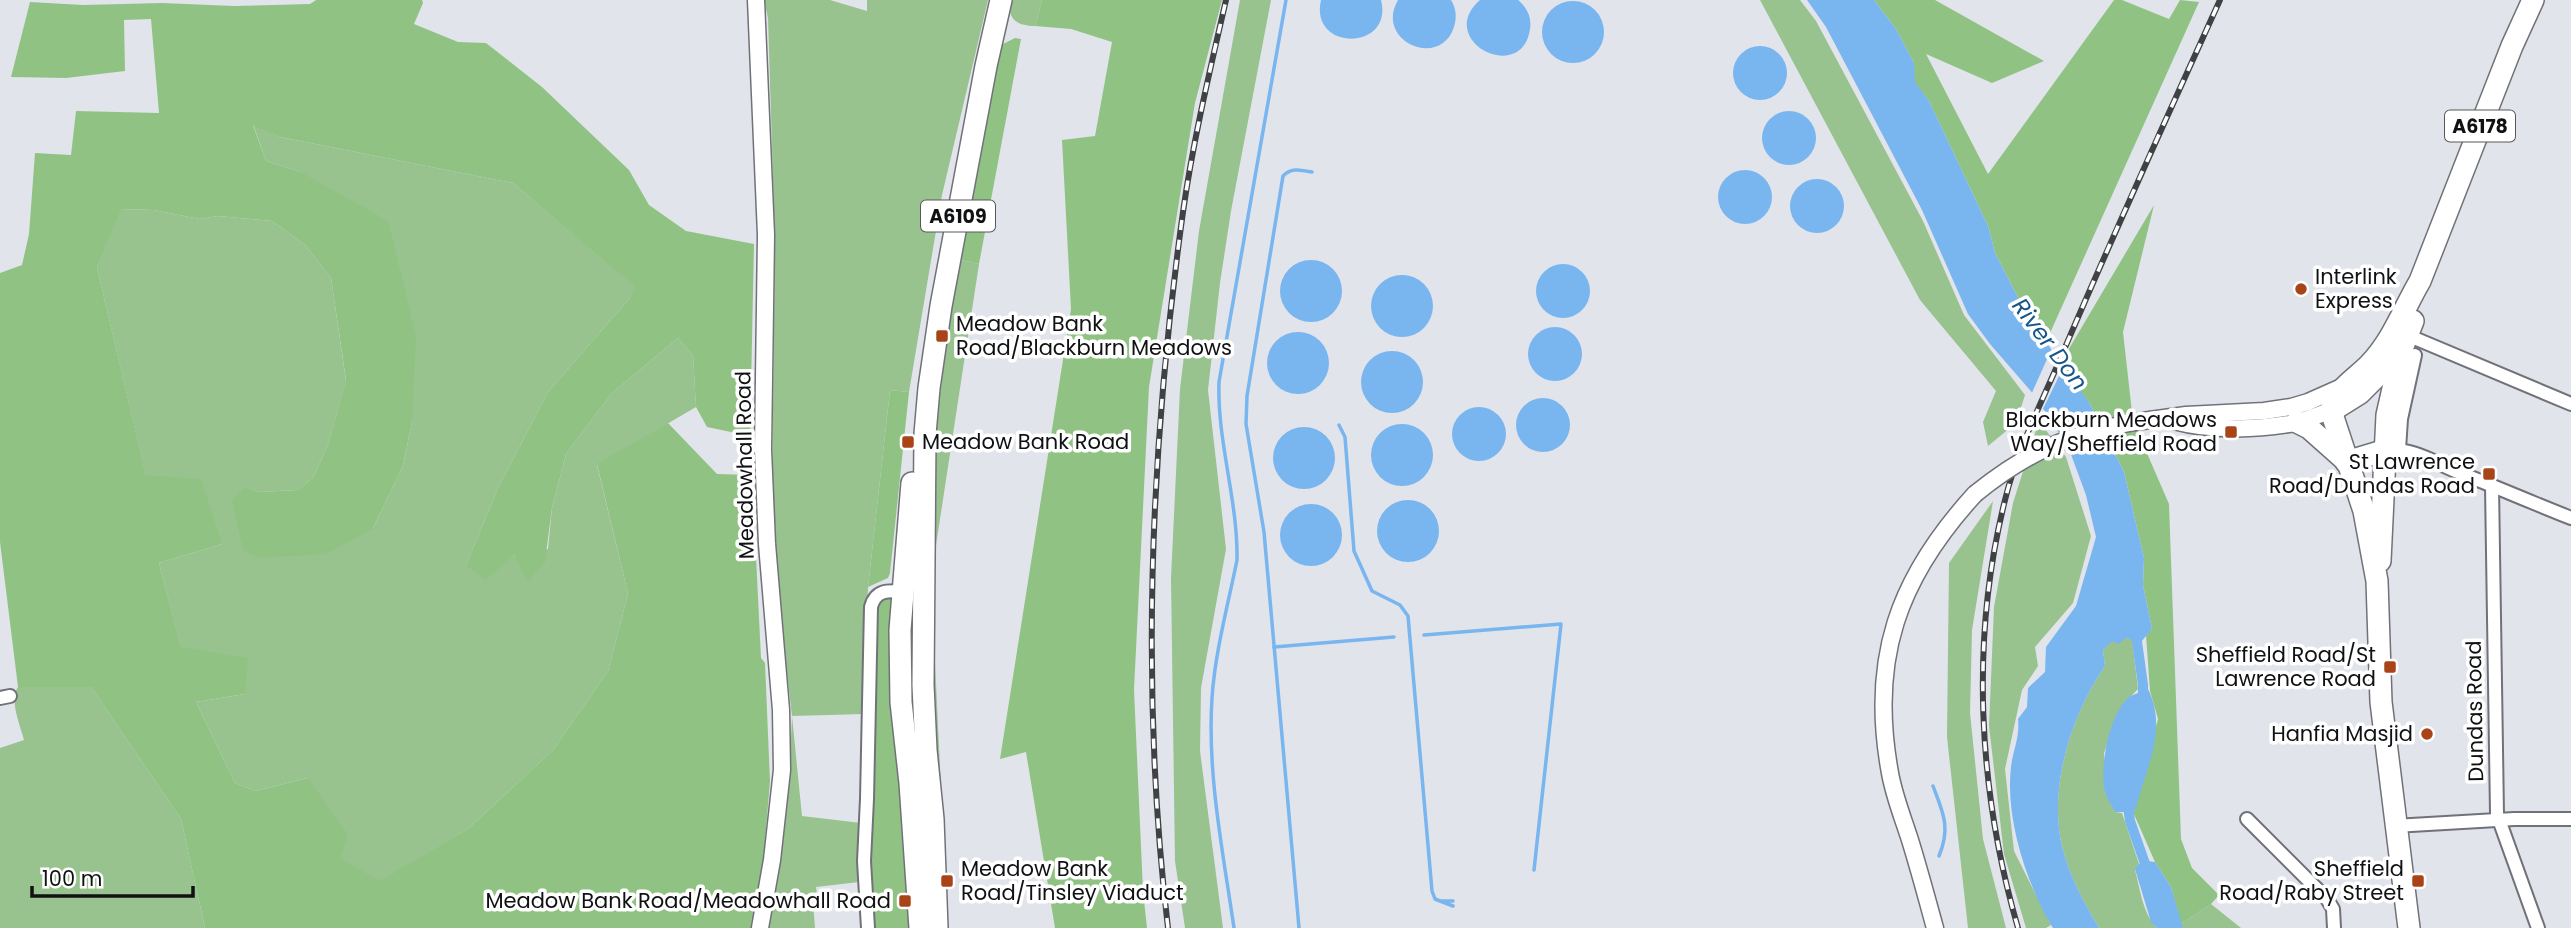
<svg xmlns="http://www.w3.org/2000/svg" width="2571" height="928" font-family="Poppins,sans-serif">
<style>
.green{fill:#98c28e}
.forest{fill:#90c383}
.water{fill:#79b5ee}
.pier{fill:#e2e4ec}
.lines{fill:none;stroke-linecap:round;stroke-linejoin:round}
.stream{stroke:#79b5ee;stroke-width:3.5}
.canal{stroke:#79b5ee;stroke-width:10}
.minor-casing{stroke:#717279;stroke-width:16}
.tertiary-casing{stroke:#717279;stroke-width:19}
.primary-casing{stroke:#717279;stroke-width:24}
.minor{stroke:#fff;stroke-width:12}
.tertiary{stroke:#fff;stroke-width:16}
.primary{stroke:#fff;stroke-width:21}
.rail-casing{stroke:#404145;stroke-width:6}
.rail{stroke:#fff;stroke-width:3.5;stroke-dasharray:10;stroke-linecap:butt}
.tertiary-bridge-casing{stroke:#717279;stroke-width:19;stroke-linecap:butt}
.tertiary-bridge{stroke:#fff;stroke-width:16}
.poi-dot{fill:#a94419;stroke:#fff;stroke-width:2.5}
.labels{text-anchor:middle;stroke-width:7;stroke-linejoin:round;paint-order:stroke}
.shield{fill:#fff;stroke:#58585a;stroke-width:2}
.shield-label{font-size:19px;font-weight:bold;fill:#101113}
.poi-label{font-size:21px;fill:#101113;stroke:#fff;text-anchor:end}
.street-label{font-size:21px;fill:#101113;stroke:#fff}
.water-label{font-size:23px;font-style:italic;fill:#14568a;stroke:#fff}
</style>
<rect width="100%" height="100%" fill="#e2e4ec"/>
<g class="green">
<path d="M764,0H830L867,11V0H988L942,195L909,392L890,390L868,587L864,714L792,716L802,816L861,823L859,882L816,887L818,901L813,902L815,928H769L789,782L792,716L780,613L772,493L775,244L768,18Z"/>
<path d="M1010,0H1042L1035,26C1017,26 1007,19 1010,0Z"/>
<path d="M1240,0H1271L1231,211L1220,283L1208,390L1226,549L1201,688L1200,751L1223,928H1185L1175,861L1171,578L1180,389L1199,231Z"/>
<path d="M1760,0H1800L1816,21L1923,221L1964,315L2025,395L2016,423L1988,446L1983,422L1996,391L1920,300Z"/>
<path d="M253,124L280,137L513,183L636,287L629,299L548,392L499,486L466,565L548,549L552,508L566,454L612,393L678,338L693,356L696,407L597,465L628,594L608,671L553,750L469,828L380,882L339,858L308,778L255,791L235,783L196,702L245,694L181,648L159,563L222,544L146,476L97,268L120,209L153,210L200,219L218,216L272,221L305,245L331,278L346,381L328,445L313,478L298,490L259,492L245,488L373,528L403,466L412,422L301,172L266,161Z"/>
<path d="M957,259L979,264L931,578L941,788L936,781L933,764L929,684L931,578L930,504L932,456Z"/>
<path d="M2039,421L2066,457L2091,536L2073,603L2035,647L2038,666L2022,690L2005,769L2014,851L2051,925L2046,928H2026L2004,854L1989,726L1994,607L2013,503Z"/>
<path d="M1993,501L1972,630L1970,713L1983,839L2006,928H1968L1947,737L1949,563Z"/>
<path d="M2126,638L2132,639L2138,689L2125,702L2118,712L2104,753L2105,792L2115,812L2122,813L2139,864L2135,870C2140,889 2143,914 2157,928H2099C2085,904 2070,877 2063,850C2047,790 2071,715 2105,666L2103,650L2112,640Z"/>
<path d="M18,687H91L181,819L205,928H0V748L24,740C20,725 9,700 18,687Z"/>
<path d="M2211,904L2241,928H2183L2181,924Z"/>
</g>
<g class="forest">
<path d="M316,0H422L423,3L414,24L458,42L486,43L542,87L629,170L649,205L686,231L754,244L750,436L707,427L696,407L693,356L678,338L612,393L566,454L552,508L545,562L528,582L514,555L485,580L466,565L499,486L548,392L629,299L635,287L513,183L280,137L253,125L266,161L301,172L388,221L416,335L412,422L403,466L373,528L327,554L260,558L243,551L232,500L245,488L259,492L298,490L313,478L328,445L346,380L331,278L305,245L272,221L218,216L200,219L153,210L121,209L97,268L146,475L201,479L222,544L159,563L181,647L248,658L245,694L196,702L235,783L255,791L308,778L348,835L340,858L380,881L469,828L553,750L608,671L628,594L597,464L668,423L717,474L752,475L761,658L765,663L770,781L762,877L752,928H205L181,819L91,687H18L0,542V273L22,265L29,234L35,153L71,155L76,111L159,113L151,19L124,20L125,71L66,78L11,77L30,2L83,5L162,3L234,6L310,4Z"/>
<path d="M1042,0H1222L1195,103L1149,387L1134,690L1143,891L1147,928H1055L1026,752L1000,759L1071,309L1062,140L1095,136L1112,42L1071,29L1035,26Z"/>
<path d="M1874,0H1935L2044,61L1992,83L1926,54L1988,174L2114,0H2122L2169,19L2180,0L2199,2L2046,342L2027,315L1995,253L1988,226L1929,101L1914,82V63L1896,29Z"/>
<path d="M1015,38L1021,39L979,264L957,259L998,52L1003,44Z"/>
<path d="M2154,205L2123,332L2133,421L2169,504L2181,839L2192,868L2219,895L2211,904L2181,924L2171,887L2155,862L2133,812L2158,719L2150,691L2146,635L2152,629L2143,585L2144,558L2124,472L2090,404L2060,364Z"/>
<path d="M890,390L909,392L890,573L888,578L868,587Z"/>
<path d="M891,596L900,784L911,928H871L867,882L879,598Z"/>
</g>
<g class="water">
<path d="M1321,0H1381C1394,51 1309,52 1321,0Z"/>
<path d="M1398,0H1451C1456,8 1457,17 1454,27C1440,70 1374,41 1398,0Z"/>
<path d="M1480,0H1518C1527,7 1532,18 1530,29C1522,86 1434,40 1480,0Z"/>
<path d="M1807,0H1874L1896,29L1914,63L1915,82L1929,101L1988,226L1995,253L2027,315L2090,404L2124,472L2144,558L2143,585L2152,629L2141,642L2126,638L2118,644L2112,641L2103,650L2105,666C2071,715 2047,790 2063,850C2070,877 2085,904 2099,928H2053L2051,925C2026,882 2005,818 2011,767C2013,750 2020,737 2018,719L2027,707L2028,688L2045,672L2046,647L2076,606L2096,537L2086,495L2069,449L2035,396L1990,344L1968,314L1922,210L1826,27Z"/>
<circle cx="1573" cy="32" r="31"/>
<circle cx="1760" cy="73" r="27"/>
<circle cx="1789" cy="138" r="27"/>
<circle cx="1745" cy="197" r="27"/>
<circle cx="1817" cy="206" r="27"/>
<circle cx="1311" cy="291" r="31"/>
<circle cx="1563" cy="291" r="27"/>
<circle cx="1402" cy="306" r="31"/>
<circle cx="1555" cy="354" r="27"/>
<circle cx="1298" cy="363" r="31"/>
<circle cx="1392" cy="382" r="31"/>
<circle cx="1543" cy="425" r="27"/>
<circle cx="1479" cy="434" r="27"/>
<circle cx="1402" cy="455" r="31"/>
<circle cx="1304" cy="458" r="31"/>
<circle cx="1408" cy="531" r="31"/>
<circle cx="1311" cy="535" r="31"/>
<path d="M2148,689C2168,729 2146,768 2136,808L2133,812H2115C2112,806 2107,799 2105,792C2099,769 2109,715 2128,698C2133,694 2141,692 2148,689Z"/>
<path d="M2148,861L2155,862L2171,887L2183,928H2157L2151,922L2135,869L2139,864Z"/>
</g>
<g class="pier">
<path d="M2053,346L2065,364L2041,413L2030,397Z"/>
<path d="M2101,418L2113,443L2068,456L2055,434Z"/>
</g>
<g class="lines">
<g class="stream">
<path d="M1339,425L1345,437L1354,551L1372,591L1400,605L1408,616L1432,891L1435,899L1453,906"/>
<path d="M1424,635L1561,624L1534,870"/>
<path d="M1274,647L1394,637"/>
<path d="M1933,786C1943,813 1951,827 1939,856"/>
<path d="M1442,901H1453"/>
<path d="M1234,928C1223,852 1207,774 1212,698C1215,652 1228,605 1237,560C1238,500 1217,442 1219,382L1286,0"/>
<path d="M1299,928L1264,532L1246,424L1247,396L1283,176C1291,167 1301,170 1312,172"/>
</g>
<g class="canal">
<path d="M2135,627L2143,685V705"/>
<path d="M2127,800L2130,821L2149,875"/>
</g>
<g class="minor-casing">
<g id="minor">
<path d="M2407,335L2571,404"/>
<path d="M2399,449L2401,419L2415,355"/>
<path d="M2386,450C2414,448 2433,462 2458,472C2496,487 2533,503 2571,518"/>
<path d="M2492,486L2497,814L2538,928"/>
<path d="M0,698L10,696"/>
<path d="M2247,819L2327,899L2333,909L2334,928"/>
<path d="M2394,826L2514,819H2571"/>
<path d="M868,928L864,861L867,799L871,607C876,588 890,591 907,592"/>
</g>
</g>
<g class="tertiary-casing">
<g id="tertiary">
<path d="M756,0L766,235L763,450L767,544L781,710L782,770L772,860L760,928"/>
<path d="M2174,421C2211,431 2257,430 2295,423C2307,420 2319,414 2331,411"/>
<path d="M2135,422L2186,415L2264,411L2291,407L2308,402L2344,386"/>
<path d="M1935,928C1927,899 1919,869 1910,840C1903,818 1894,796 1890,773C1869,659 1898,578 1975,494"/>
</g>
</g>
<g class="primary-casing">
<g id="primary">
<path d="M2333,410L2360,393L2389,364"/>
<path d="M2297,422L2309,428L2345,460"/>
<path d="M2346,462L2386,450"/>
<path d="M912,483L900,630L901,702L910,783L920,928"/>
<path d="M2380,561L2387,415L2402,349L2413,321"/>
<path d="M937,928L933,819L926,750L923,685L925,434L929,388L941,306L986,66L1001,0"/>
<path d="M2409,928L2381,702L2377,581L2364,511L2331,411C2336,389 2354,380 2369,365C2393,340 2403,310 2420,281L2512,46L2533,0"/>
</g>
</g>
<use href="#minor" class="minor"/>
<use href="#tertiary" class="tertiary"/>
<use href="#primary" class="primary"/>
<g class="rail-casing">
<g id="rail">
<path d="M1168,928C1140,690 1150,449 1183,212C1193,141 1210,70 1226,0"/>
<path d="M2018,928C1978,790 1970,640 2005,500C2017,450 2041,404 2061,357C2112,237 2166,119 2220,0"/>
</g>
</g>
<use href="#rail" class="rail"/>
<g class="tertiary-bridge-casing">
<path id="tertiary-bridge" d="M1975,494C2028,451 2069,434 2135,422"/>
</g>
<use href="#tertiary-bridge" class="tertiary-bridge"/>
</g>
<g class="poi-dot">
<circle cx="2301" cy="289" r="7"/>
<rect x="935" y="329" width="14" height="14" rx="3.5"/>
<rect x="2224" y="425" width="14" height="14" rx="3.5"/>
<rect x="901" y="435" width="14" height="14" rx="3.5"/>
<rect x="2482" y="467" width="14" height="14" rx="3.5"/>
<rect x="2383" y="660" width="14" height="14" rx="3.5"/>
<circle cx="2427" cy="734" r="7"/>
<rect x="940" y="874" width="14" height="14" rx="3.5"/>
<rect x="2411" y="874" width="14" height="14" rx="3.5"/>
<rect x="898" y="894" width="14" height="14" rx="3.5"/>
</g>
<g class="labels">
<g class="shield">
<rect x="2445" y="110.5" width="70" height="31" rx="5"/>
<rect x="921" y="200.5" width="74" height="31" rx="5"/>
</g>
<g class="shield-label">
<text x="2480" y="133">A6178</text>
<text x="958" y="223">A6109</text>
</g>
<g class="poi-label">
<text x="2315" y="284" text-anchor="start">Interlink<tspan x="2315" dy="24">Express</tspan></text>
<text x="956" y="331" text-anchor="start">Meadow Bank<tspan x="956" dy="24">Road/Blackburn Meadows</tspan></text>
<text x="2217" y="427">Blackburn Meadows<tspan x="2217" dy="24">Way/Sheffield Road</tspan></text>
<text x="922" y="449" text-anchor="start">Meadow Bank Road</text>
<text x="2475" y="469">St Lawrence<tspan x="2475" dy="24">Road/Dundas Road</tspan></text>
<text x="2376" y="662">Sheffield Road/St<tspan x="2376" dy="24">Lawrence Road</tspan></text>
<text x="2413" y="741">Hanfia Masjid</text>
<text x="961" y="876" text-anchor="start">Meadow Bank<tspan x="961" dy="24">Road/Tinsley Viaduct</tspan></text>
<text x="2404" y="876">Sheffield<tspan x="2404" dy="24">Road/Raby Street</tspan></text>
<text x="891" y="908">Meadow Bank Road/Meadowhall Road</text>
</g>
<g class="street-label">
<text transform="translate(745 465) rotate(-91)" y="7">Meadowhall Road</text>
<text transform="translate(2475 711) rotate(-91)" y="7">Dundas Road</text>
</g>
<g class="water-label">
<text transform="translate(2050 344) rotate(53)" y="8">River Don</text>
</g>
</g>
<path d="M32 886v10h161v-10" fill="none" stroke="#101113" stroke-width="3.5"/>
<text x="42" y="886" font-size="21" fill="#101113" stroke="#ffffff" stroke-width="5" paint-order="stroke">100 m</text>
</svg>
